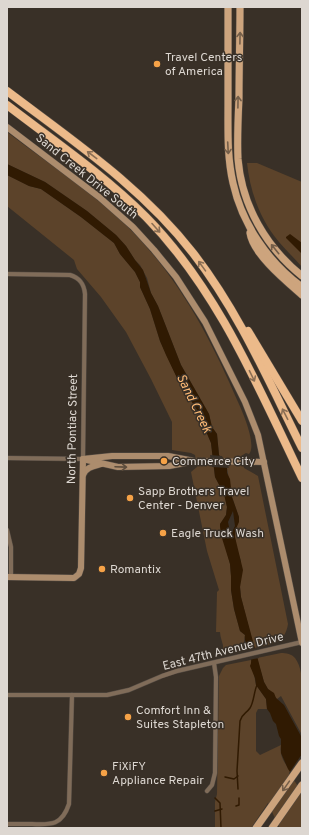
<svg xmlns="http://www.w3.org/2000/svg" width="309" height="835" font-family="Overpass,sans-serif">
<style>
.green{fill:#5c432a}
.water{fill:#301a02;fill-rule:evenodd}
.pier{fill:#393027}
.lines{fill:none;stroke-linecap:round;stroke-linejoin:round}
.stream{stroke:#301a02;stroke-width:1.5}
.street-casing{stroke:#574e46;stroke-width:5}
.secondary-casing{stroke:#574e46;stroke-width:7}
.primary-casing{stroke:#574e46;stroke-width:8}
.highway-casing{stroke:#574e46;stroke-width:9}
.street{stroke:#806c59;stroke-width:4}
.secondary{stroke:#ac8c6d;stroke-width:6}
.primary{stroke:#cda47d;stroke-width:7}
.highway{stroke:#ecba8a;stroke-width:8}
.oneway{stroke:#745e49}
.oneway2{stroke:#8a6e54}
.oneway3{stroke:#5c4c3c}
.poi-dot{fill:#f6a247;stroke:#393027;stroke-width:1.5}
.labels{text-anchor:middle;stroke-width:3;stroke-linejoin:round;paint-order:stroke}
.poi-label{font-size:12px;fill:#ddd7d1;stroke:#393027;text-anchor:start}
.street-label{font-size:12px;fill:#ddd7d1;stroke:#393027}
.water-label{font-size:13px;font-style:italic;fill:#fbb874;stroke:#393027}
</style>
<rect width="100%" height="100%" fill="#393027"/>
<g class="green">
<path d="M7,132C46,162 92,192 127,226C179,278 209,335 238,402C243,413 257,445 249,454L246,453L241,456L244,468L258,476L288,624C285,644 271,644 254,648L241,597L240,587L241,561L236,546L235,537V531L239,517L232,497L227,468L219,455L217,434L212,427L209,414L181,365L158,306L151,293L147,278L140,265L135,260L126,246L116,235L87,211L45,182L7,164Z"/>
<path d="M247,163H257L302,182V267C294,258 286,250 279,242C260,220 250,191 247,163Z"/>
<path d="M7,175L29,186L41,189L81,217L114,243L120,254L135,272L140,282V287L150,309L160,341L178,380L197,410L211,443L215,477L224,494L227,507L226,515L220,524V526L230,564L231,576V590L234,609L240,631L245,635L244,642L248,649L236,652L234,649L225,651L227,654L221,656L220,654L223,653C225,646 220,639 220,632H216L217,592L219,590L207,551L191,472L197,467L195,455L191,453L172,450V422L151,379L126,332L101,297L77,269L74,260L7,206Z"/>
<path d="M281,653C286,653 292,654 295,658C307,673 302,716 302,735L281,696L277,699L268,689L264,682L257,658Z"/>
<path d="M251,660L256,685L266,699L267,709H258L256,713V751L260,755L281,745C277,761 298,777 302,790C304,796 302,820 302,828H278L279,827L268,803L251,828H215V802L217,794L219,676L223,668L226,665Z"/>
</g>
<g class="water">
<path d="M7,164L45,182L87,211L116,235L126,246L135,260L143,270L151,293L158,306L181,365L209,414L212,427L217,434L219,455L227,468V473L230,479L232,497L239,517V522L235,531V537L243,570L240,587L241,597L264,682L268,689L274,693L276,698L284,705L302,738V790L288,769L281,753V739L279,736L276,724L273,721L270,713L267,709L266,699L256,685L255,678L250,666C255,656 243,645 245,635L240,631L234,609L231,590V576L230,564L221,535L220,526V524L226,515L227,507L224,494L215,477L211,443L197,410L178,380L166,355L160,341L150,309L140,287V282L135,272L120,254L114,243L81,217L41,189L29,186L7,175ZM233,511L235,526L232,532H230L228,522Z"/>
<path d="M290,234L302,243V254L286,238V237Z"/>
</g>
<g class="pier">
<path d="M210,455L222,456L229,468L212,467Z"/>
<path d="M256,648L259,658L249,660L246,650Z"/>
<path d="M302,754V792L289,773Z"/>
</g>
<g class="lines">
<g class="stream">
<path d="M225,777L234,779L238,776"/>
<path d="M238,789L237,771L240,721C243,712 246,714 250,708C254,702 254,691 257,685"/>
<path d="M215,798L220,803L221,828"/>
<path d="M236,806L239,805V798"/>
<path d="M215,811L222,809"/>
</g>
<g class="street-casing">
<g id="street">
<path d="M7,274L70,275C80,278 84,284 85,294L83,459L7,458"/>
<path d="M7,530L11,547V577"/>
<path d="M7,695H107L129,690L162,676L177,671L302,642"/>
<path d="M207,791L212,785L215,773L216,677L214,663"/>
<path d="M7,824C15,824 24,824 32,824C52,825 62,825 69,804L72,695"/>
</g>
</g>
<g class="secondary-casing">
<g id="secondary">
<path d="M7,127L99,197L133,227L154,250L176,277L205,322L245,402L258,435L302,643"/>
<path d="M83,459L112,456H168L194,461L264,462"/>
<path d="M87,460L118,467L169,466L190,462"/>
<path d="M83,475C86,467 94,466 101,464"/>
<path d="M7,577L74,578L79,574L81,568L83,459"/>
</g>
</g>
<g class="primary-casing">
<g id="primary">
<path d="M228,7C228,39 228,72 228,104C228,131 227,157 233,183C242,224 268,262 302,287"/>
<path d="M240,7C240,37 239,68 239,98C238,119 237,139 238,159C242,206 266,247 302,276"/>
<path d="M250,233C253,254 286,281 302,295"/>
<path d="M256,828L302,763"/>
<path d="M272,828L302,785"/>
</g>
</g>
<g class="highway-casing">
<g id="highway">
<path d="M7,91C73,141 142,187 193,253C239,312 269,382 302,448"/>
<path d="M7,105C54,141 104,175 146,217C218,290 258,387 302,478"/>
<path d="M248,331L302,421"/>
</g>
</g>
<use href="#street" class="street"/>
<use href="#secondary" class="secondary"/>
<use href="#primary" class="primary"/>
<use href="#highway" class="highway"/>
</g>
<defs><path id="oneway-shaft" d="M-6 0H5M1.5-3L5.5 0L1.5 3" fill="none" stroke-width="1.6" stroke-linecap="round" stroke-linejoin="round"/></defs>
<g class="oneway">
<use href="#oneway-shaft" transform="translate(240 38) rotate(-89)"/>
<use href="#oneway-shaft" transform="translate(238 102) rotate(-89)"/>
<use href="#oneway-shaft" transform="translate(228 148) rotate(87)"/>
<use href="#oneway-shaft" transform="translate(275 249) rotate(-129)"/>
<use href="#oneway-shaft" transform="translate(286 786) rotate(125)"/>
</g>
<g class="oneway2">
<use href="#oneway-shaft" transform="translate(92 155) rotate(-143)"/>
<use href="#oneway-shaft" transform="translate(156 228) rotate(48)"/>
<use href="#oneway-shaft" transform="translate(202 266) rotate(-126)"/>
<use href="#oneway-shaft" transform="translate(252 376) rotate(64)"/>
<use href="#oneway-shaft" transform="translate(285 414) rotate(-117)"/>
</g>
<use class="oneway3" href="#oneway-shaft" transform="translate(121 467) rotate(2)"/>
<g class="poi-dot">
<circle cx="157" cy="64" r="4"/>
<circle cx="164" cy="461" r="4"/>
<circle cx="130" cy="498" r="4"/>
<circle cx="163" cy="533" r="4"/>
<circle cx="102" cy="569" r="4"/>
<circle cx="128" cy="717" r="4"/>
<circle cx="104" cy="773" r="4"/>
</g>
<g class="labels">
<g class="poi-label">
<text x="165" y="61">Travel Centers<tspan x="165" dy="14">of America</tspan></text>
<text x="172" y="465">Commerce City</text>
<text x="138" y="495">Sapp Brothers Travel<tspan x="138" dy="14">Center - Denver</tspan></text>
<text x="171" y="537">Eagle Truck Wash</text>
<text x="110" y="573">Romantix</text>
<text x="136" y="714">Comfort Inn &amp;<tspan x="136" dy="14">Suites Stapleton</tspan></text>
<text x="112" y="770">FiXiFY<tspan x="112" dy="14">Appliance Repair</tspan></text>
</g>
<g class="street-label">
<text transform="translate(87 176) rotate(39)" y="4">Sand Creek Drive South</text>
<text transform="translate(72 429) rotate(-89)" y="4">North Pontiac Street</text>
<text transform="translate(223 651) rotate(-14)" y="4">East 47th Avenue Drive</text>
</g>
<g class="water-label">
<text transform="translate(195 403) rotate(64)" y="5">Sand Creek</text>
</g>
</g>
<rect width="309" height="835" fill="none" stroke="#ddd7d1" stroke-width="16"/>
</svg>
